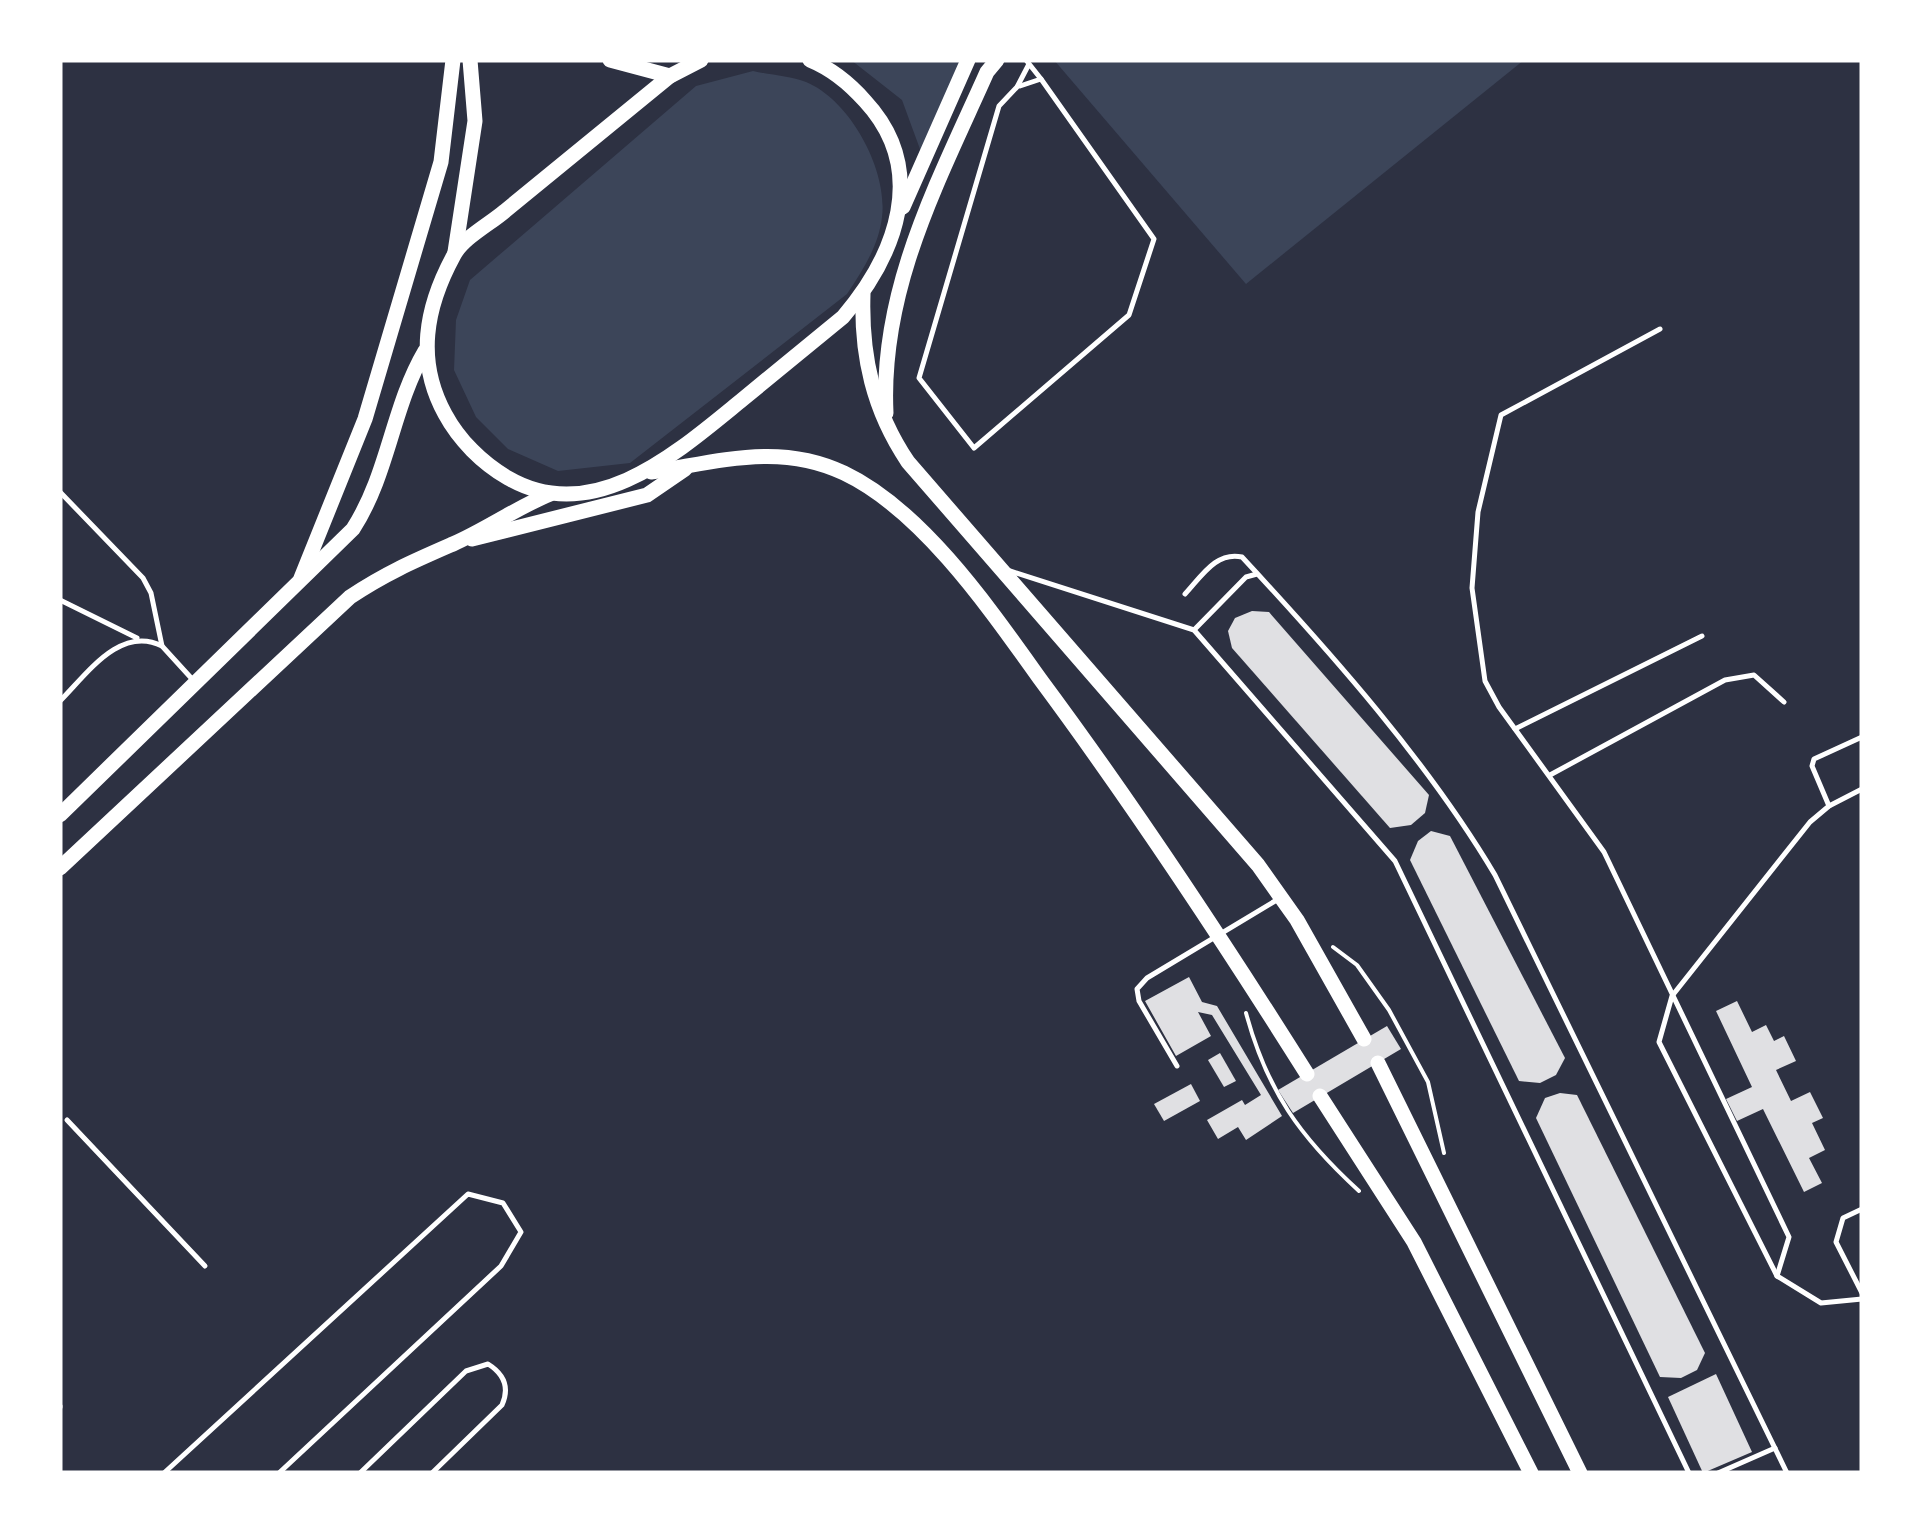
<svg xmlns="http://www.w3.org/2000/svg" width="1922" height="1533" font-family="'Varela Round',sans-serif">
<style>
.green{fill:#3c4559}
.building{fill:#e0e0e3}
.lines{fill:none;stroke-linecap:round;stroke-linejoin:round}
.path{stroke:#fff;stroke-width:4}
.service{stroke:#fff;stroke-width:5}
.secondary{stroke:#fff;stroke-width:15}
</style>
<rect width="100%" height="100%" fill="#2d3142"/>
<g class="green">
<path d="M851,60H960L924,160L902,100Z"/>
<path d="M1054,60H1524L1246,284Z"/>
<path d="M753,71C770,75 790,76 806,82C850,100 888,170 882,217C879,245 863,270 847,294L630,463L558,471L508,449L476,417L454,370L456,320L470,280L696,86Z"/>
</g>
<g class="building">
<path d="M1252,611L1269,612L1429,795L1425,813L1411,825L1390,828L1232,648L1228,631L1235,618Z"/>
<path d="M1431,831L1450,836L1565,1058L1556,1075L1540,1083L1519,1081L1410,860L1418,841Z"/>
<path d="M1189,977L1202,1002L1217,1006L1282,1116L1246,1140L1238,1127L1218,1139L1207,1120L1242,1100L1245,1105L1261,1095L1212,1015L1198,1012L1211,1036L1176,1056L1145,1001Z"/>
<path d="M1737,1001L1752,1032L1766,1025L1774,1041L1784,1036L1796,1061L1776,1070L1791,1101L1810,1092L1823,1118L1812,1123L1825,1150L1809,1158L1822,1183L1804,1192L1763,1109L1737,1121L1726,1099L1752,1087L1716,1011Z"/>
<path d="M1387,1026L1401,1049L1293,1113L1278,1090Z"/>
<path d="M1220,1053L1236,1081L1224,1087L1208,1060Z"/>
<path d="M1191,1084L1200,1101L1164,1121L1154,1104Z"/>
<path d="M1560,1093L1577,1095L1705,1353L1697,1370L1681,1378L1660,1377L1536,1118L1545,1098Z"/>
<path d="M1716,1374L1752,1452L1703,1473L1668,1397Z"/>
</g>
<g class="lines">
<g class="path">
<path d="M1333,947L1357,965L1389,1010L1428,1082L1444,1153"/>
<path d="M1246,1013C1267,1091 1300,1137 1359,1191"/>
</g>
<g class="service">
<path d="M1026,60L1041,79L1154,239L1129,315L974,448L919,378L999,106L1017,87L1029,64"/>
<path d="M1020,86L1041,79"/>
<path d="M1660,329L1501,415L1478,512L1472,588L1485,681L1499,707L1604,852L1789,1237L1777,1276"/>
<path d="M60,492L143,578L151,593L162,646L193,680"/>
<path d="M1007,570L1194,630L1395,861L1689,1473"/>
<path d="M1185,594C1201,577 1216,551 1242,557C1332,654 1428,762 1495,875L1787,1473"/>
<path d="M60,600L137,638"/>
<path d="M1194,630L1246,577L1257,574"/>
<path d="M60,701C87,674 120,625 162,646"/>
<path d="M1515,729L1702,636"/>
<path d="M1550,775L1725,680L1754,675L1784,702"/>
<path d="M1862,789L1829,806L1810,822L1672,996L1659,1042L1777,1276L1821,1303L1862,1299"/>
<path d="M1829,806L1812,766L1814,759L1862,737"/>
<path d="M1177,1066L1139,1001L1137,989L1147,978L1280,898"/>
<path d="M67,1120L205,1266"/>
<path d="M1862,1209L1843,1218L1836,1242L1862,1293"/>
<path d="M60,1406V1407"/>
<path d="M164,1473L468,1194L503,1203L521,1232L501,1266L279,1473"/>
<path d="M360,1473L466,1371L488,1364C504,1374 510,1387 502,1405L432,1473"/>
<path d="M1718,1473L1775,1448"/>
</g>
<g class="secondary">
<path d="M610,60L670,76"/>
<path d="M701,60L670,76C615,121 560,166 505,211C490,224 463,238 454,255C425,308 416,361 445,414C459,440 482,463 508,478C594,528 679,451 743,399C776,372 809,345 843,317C896,255 929,170 865,101C849,83 832,69 810,60"/>
<path d="M903,207L968,60"/>
<path d="M455,252L475,121L470,60"/>
<path d="M863,294C861,356 873,410 908,462L1258,865L1297,920L1364,1039"/>
<path d="M886,413C880,289 938,182 987,72L997,60"/>
<path d="M651,472C718,462 779,442 844,473C922,510 990,609 1040,679C1135,807 1222,939 1307,1074"/>
<path d="M472,539L647,495L685,469"/>
<path d="M301,578L365,419L441,162L453,60"/>
<path d="M60,815L353,529C389,473 392,407 425,351"/>
<path d="M60,868L350,597C386,573 414,561 453,544C487,529 516,508 550,494"/>
<path d="M1378,1063L1580,1473"/>
<path d="M1320,1096L1414,1242L1531,1473"/>
</g>
</g>
<rect width="1922" height="1533" fill="none" stroke="#ffffff" stroke-width="125"/>
</svg>
